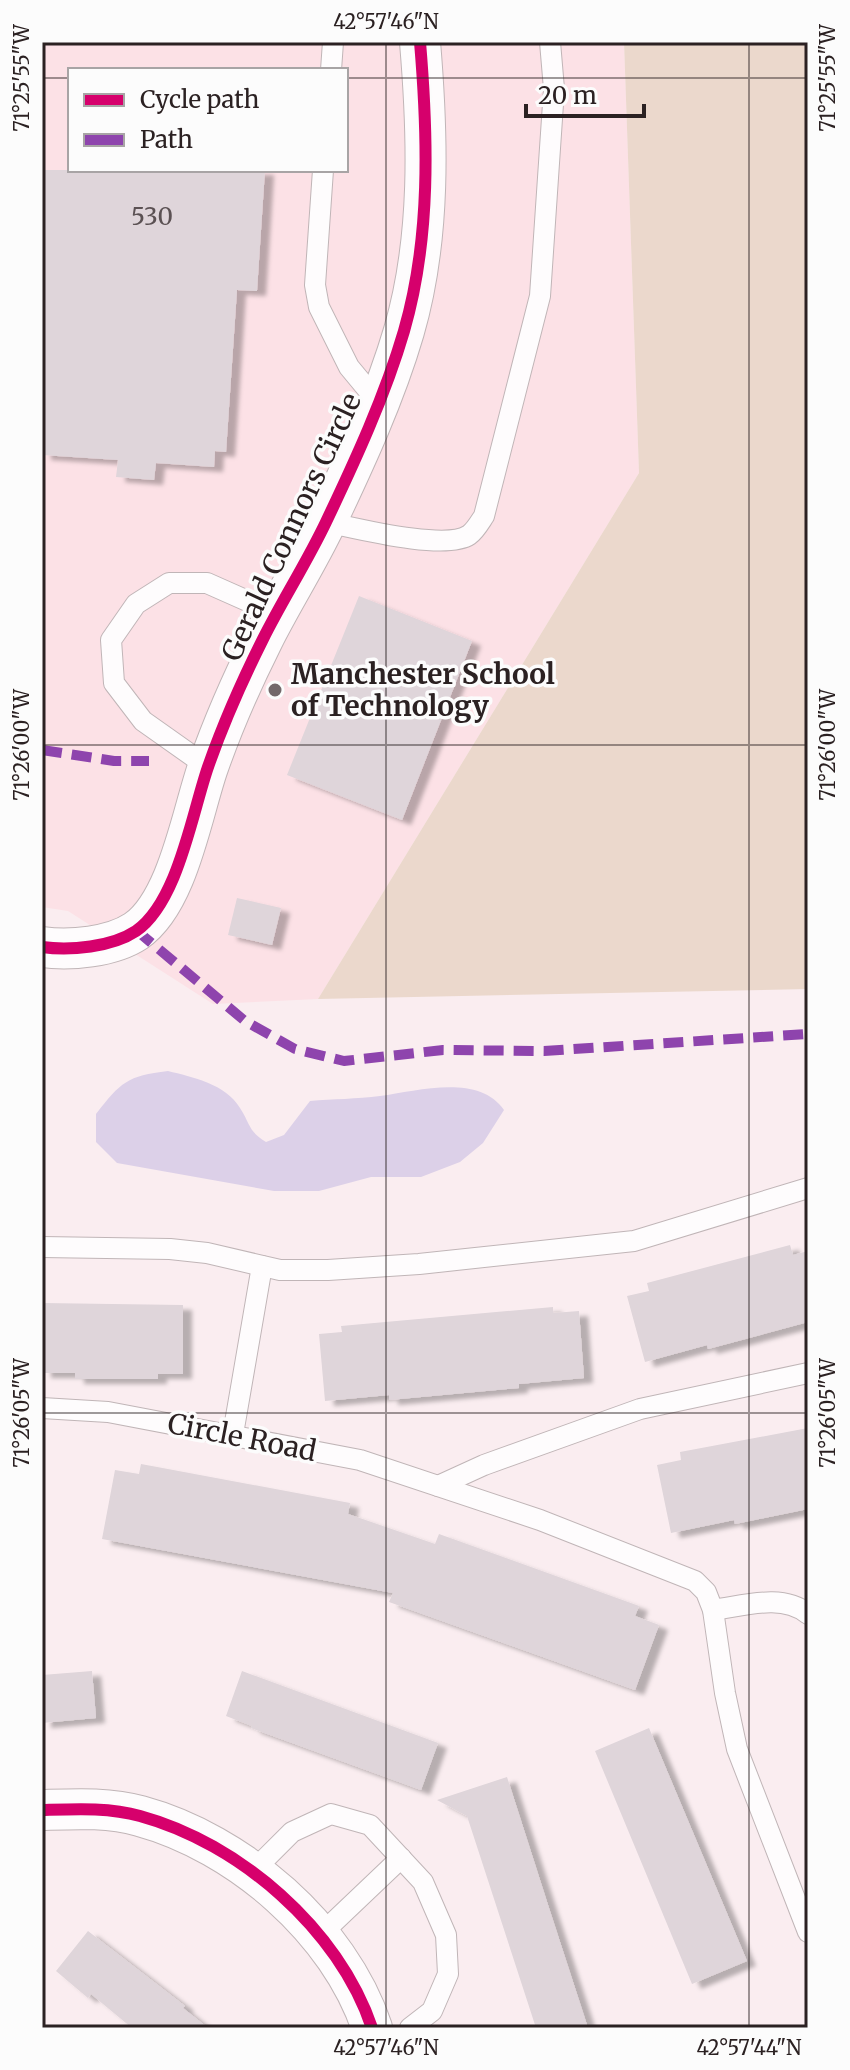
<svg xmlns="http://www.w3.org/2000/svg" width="850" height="2070" font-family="Merriweather,serif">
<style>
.built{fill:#fce1e6;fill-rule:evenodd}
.green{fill:#ebd8cc}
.water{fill:#dcd0e8}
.building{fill:#dfd5da;filter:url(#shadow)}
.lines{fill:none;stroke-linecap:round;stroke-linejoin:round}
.service-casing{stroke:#c0b5b7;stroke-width:22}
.minor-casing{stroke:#c0b5b7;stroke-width:42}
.service{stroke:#fefcfd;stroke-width:20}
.minor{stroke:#fefcfd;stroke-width:40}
.quiet{stroke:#8e44ad;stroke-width:10;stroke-dasharray:20 10;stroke-linecap:butt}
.cycleway-casing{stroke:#fcfcfc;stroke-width:17}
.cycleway{stroke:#d6006c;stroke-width:12}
.ticks{fill:none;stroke:#2b2122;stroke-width:2;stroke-opacity:0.45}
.poi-dot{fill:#73686a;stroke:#fcfcfc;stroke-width:3}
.labels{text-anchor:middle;stroke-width:7;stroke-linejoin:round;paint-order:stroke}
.number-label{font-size:24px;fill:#5b5153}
.street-label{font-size:28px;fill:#2b2122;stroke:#fcfcfc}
.poi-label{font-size:28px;font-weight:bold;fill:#2b2122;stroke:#fcfcfc;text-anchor:start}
.neatline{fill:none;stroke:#2b2122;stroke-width:3}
.ticks-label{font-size:20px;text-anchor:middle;fill:#2b2122}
</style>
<defs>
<filter id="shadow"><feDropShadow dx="9" dy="5" stdDeviation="2" flood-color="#0004"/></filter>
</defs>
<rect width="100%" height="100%" fill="#faedf0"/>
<path class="built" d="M42,42H624L639,473L318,999L213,1004L68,911L42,907ZM70,70H346V170H70Z"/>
<path class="green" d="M624,42H808V989L318,999L639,473Z"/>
<path class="water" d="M168,1071C192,1077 226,1084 240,1108C251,1125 248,1131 266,1142L284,1135L310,1101C333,1099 357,1099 380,1096C417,1091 479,1073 504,1110L483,1143L460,1162L421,1177H371L319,1191H274L117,1163L96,1142V1114C121,1082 127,1076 168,1071Z"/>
<g class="building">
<path d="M42,170H265L257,291L237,290L226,452L215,451L214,467L156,463L154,480L116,477L118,460L42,455Z"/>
<path d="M359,596L472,641L402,820L287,775Z"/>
<path d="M237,898L281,908L272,945L228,935Z"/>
<path d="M790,1245L793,1255L808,1251V1322L708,1349L707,1345L645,1362L627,1296L649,1291L647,1283Z"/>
<path d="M42,1303L183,1305V1374H158V1379H75V1373H42Z"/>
<path d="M553,1307V1313L579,1311L584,1378L519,1384V1388L389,1400V1395L325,1401L319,1334L342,1332L341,1326Z"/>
<path d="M808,1428V1509L735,1524L734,1520L671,1533L657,1465L681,1460L680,1452Z"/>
<path d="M141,1464L350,1503L348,1514L435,1544L439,1534L639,1606L635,1616L659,1625L635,1690L389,1602L393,1593L102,1539L115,1470L139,1474Z"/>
<path d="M92,1671L96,1718L42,1723V1675Z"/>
<path d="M242,1671L438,1743L421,1790L251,1728L252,1726L226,1716Z"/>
<path d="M649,1728L747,1961L692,1984L595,1751Z"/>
<path d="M507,1777L548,1905L588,2028H536L467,1816L437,1800Z"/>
<path d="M88,1931L185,2006L183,2008L208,2028H132L91,1994L88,1998L56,1971Z"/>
</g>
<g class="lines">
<g class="service-casing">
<g id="service">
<path d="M331,70L333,42"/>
<path d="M323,170L315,285L319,307L349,367L378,402"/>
<path d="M326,522C356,528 445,551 469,535C475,531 480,522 484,516L540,296L554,89L550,42"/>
<path d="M208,767L143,721L114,683L111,640L136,604L169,583H207L277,614"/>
<path d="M42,1247L170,1249L207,1253L280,1270H328L419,1264L634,1241L808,1188"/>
<path d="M42,1408L108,1412L360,1460L540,1520L695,1581L706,1592L713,1610L725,1693L737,1749L808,1932"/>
<path d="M233,1434L262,1266"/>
<path d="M438,1486L484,1465L640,1409L808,1373"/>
<path d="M713,1610C744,1606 782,1593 808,1614"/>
<path d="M251,1873L292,1832L331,1814L370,1825L423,1882L446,1935L448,1974L432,2011L410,2028"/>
<path d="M319,1936L401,1858"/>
</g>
</g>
<g class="minor-casing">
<g id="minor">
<path d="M42,947C70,951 112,947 136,931C178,902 192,813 208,767C222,727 244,677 263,639C283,599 307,562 326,522C355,461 385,396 404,331C431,238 428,137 420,42"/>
<path d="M42,1810C74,1809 109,1807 140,1816C239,1843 339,1929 372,2028"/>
</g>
</g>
<use href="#service" class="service"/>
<use href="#minor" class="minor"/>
<g class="quiet">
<path d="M42,750L114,761H149"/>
<path d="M136,930L245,1021L295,1049L344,1061L443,1050L544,1051L808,1034"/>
</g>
<g class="cycleway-casing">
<g id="cycleway">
<path d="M42,947C70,951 112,947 136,931C178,902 192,813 208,767C222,727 244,677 263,639C283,599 307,562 326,522C355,461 385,396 404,331C431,238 428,137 420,42"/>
<path d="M42,1810C74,1809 109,1807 140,1816C239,1843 339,1929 372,2028"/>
</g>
</g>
<use href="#cycleway" class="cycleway"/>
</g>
<path class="ticks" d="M386,42V2028M749,42V2028M42,78H70M346,78H808M42,745H808M42,1413H808"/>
<circle class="poi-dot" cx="275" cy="690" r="8"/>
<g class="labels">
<g class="number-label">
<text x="152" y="225">530</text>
</g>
<g class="street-label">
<text transform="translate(291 527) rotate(-65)" y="10">Gerald Connors Circle</text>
<text transform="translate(242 1437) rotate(11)" y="10">Circle Road</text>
</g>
<g class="poi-label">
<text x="291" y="684">Manchester School<tspan x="291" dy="32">of Technology</tspan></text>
</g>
</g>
<rect width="850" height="2070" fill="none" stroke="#fcfcfc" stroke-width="88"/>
<rect x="68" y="68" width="280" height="104" fill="#fcfcfc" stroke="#a8a4a5" stroke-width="2"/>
<rect x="84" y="94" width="40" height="12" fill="#d6006c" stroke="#a8a4a5" stroke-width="2"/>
<text x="140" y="108" font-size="24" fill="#2b2122">Cycle path</text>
<rect x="84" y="134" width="40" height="12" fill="#8e44ad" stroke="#a8a4a5" stroke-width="2"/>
<text x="140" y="148" font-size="24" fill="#2b2122">Path</text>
<path d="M526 104v12h118v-12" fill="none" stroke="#2b2122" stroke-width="4"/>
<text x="538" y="104" font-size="24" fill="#2b2122" stroke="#fcfcfc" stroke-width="6" paint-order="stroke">20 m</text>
<rect x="44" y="44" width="762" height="1982" class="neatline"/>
<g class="ticks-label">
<text x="386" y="29">42°57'46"N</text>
<text transform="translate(828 78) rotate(-90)" y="7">71°25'55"W</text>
<text transform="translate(22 78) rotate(-90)" y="7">71°25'55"W</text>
<text transform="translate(828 745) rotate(-90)" y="7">71°26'00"W</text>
<text transform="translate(22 745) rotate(-90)" y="7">71°26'00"W</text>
<text transform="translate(22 1413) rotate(-90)" y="7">71°26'05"W</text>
<text transform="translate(828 1413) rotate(-90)" y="7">71°26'05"W</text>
<text x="386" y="2055">42°57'46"N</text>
<text x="749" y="2055">42°57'44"N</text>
</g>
</svg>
